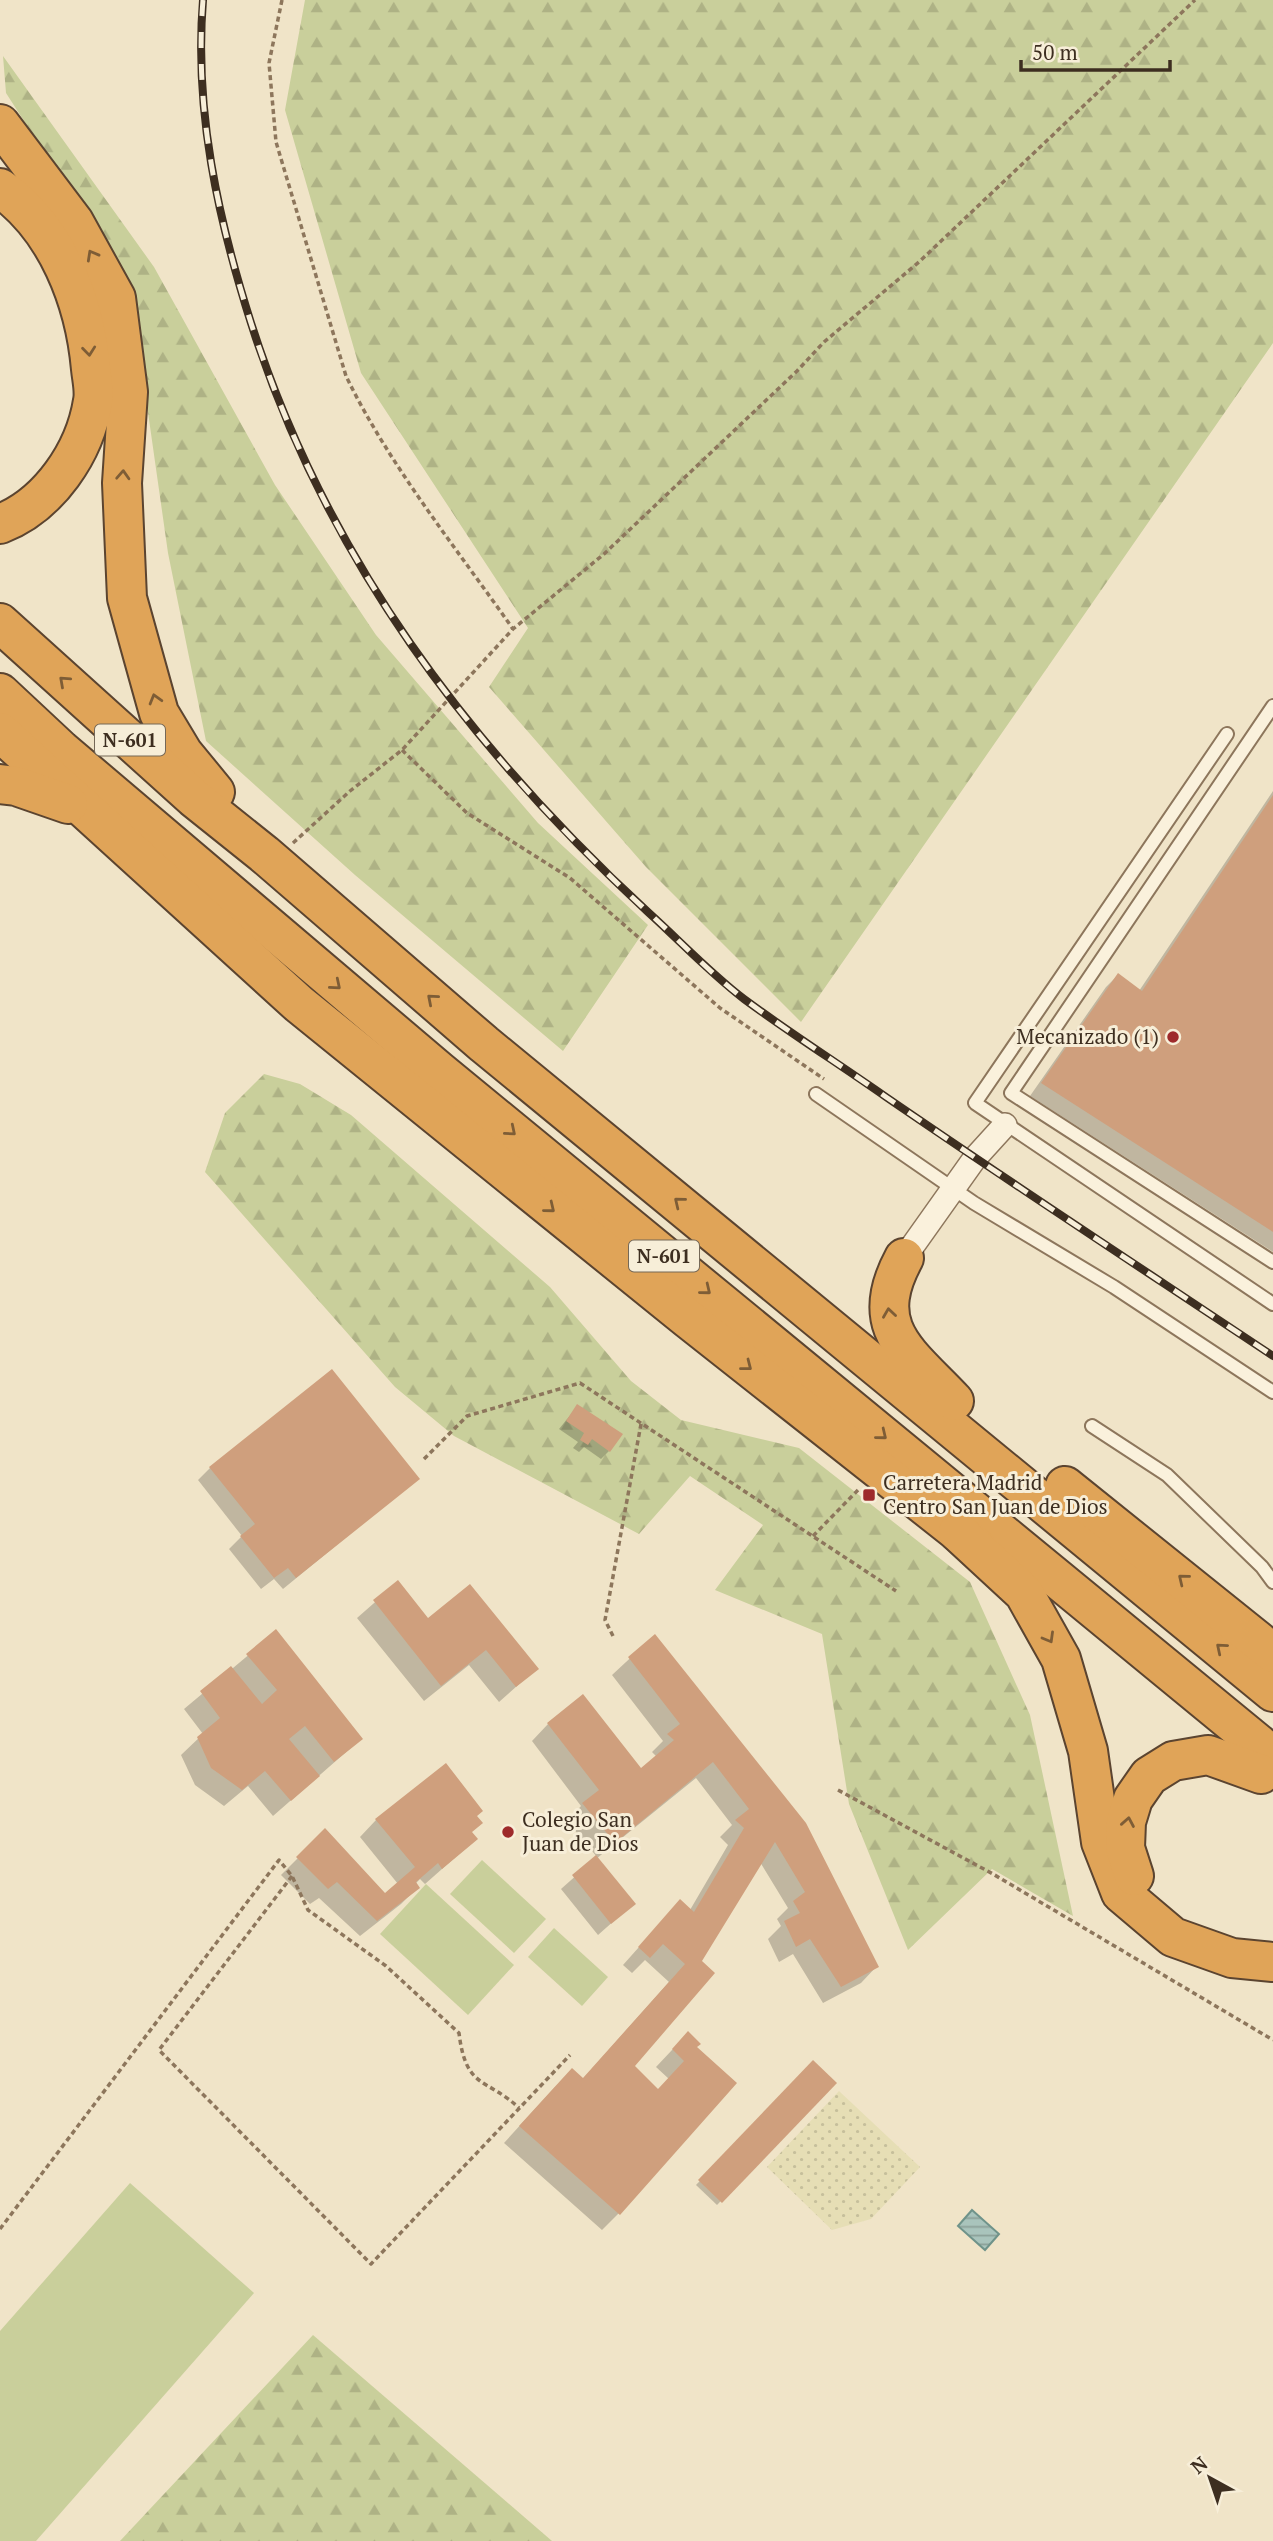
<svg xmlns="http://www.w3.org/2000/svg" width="1273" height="2541" font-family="'PT Serif',serif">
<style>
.farmland{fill:url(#farmland-dots)}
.forest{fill:url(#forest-firs)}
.pitch{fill:#c9cf9b}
.water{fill:url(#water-rules);stroke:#6f938a;stroke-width:2}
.shadow{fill:#0003}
.building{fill:#cf9f7d}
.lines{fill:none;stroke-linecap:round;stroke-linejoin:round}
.lane-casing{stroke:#8d765c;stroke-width:16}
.street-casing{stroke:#8d765c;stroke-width:26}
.highway-casing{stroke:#5b4430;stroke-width:42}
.path{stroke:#8d765c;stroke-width:3.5;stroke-dasharray:5 3.5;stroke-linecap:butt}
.lane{stroke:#faf1dc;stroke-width:12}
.street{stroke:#faf1dc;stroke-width:23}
.highway{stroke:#e0a458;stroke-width:38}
.rail-casing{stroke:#3d2e20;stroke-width:8}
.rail{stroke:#f7eed8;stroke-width:5;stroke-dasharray:16;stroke-linecap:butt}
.oneway{stroke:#7e5d36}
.poi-dot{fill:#9e2a2b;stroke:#f7eed8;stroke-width:2.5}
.labels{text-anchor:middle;stroke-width:6;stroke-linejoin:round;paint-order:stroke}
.shield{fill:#f7eed8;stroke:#756857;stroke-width:2}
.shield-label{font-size:19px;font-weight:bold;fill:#3d2e20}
.poi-label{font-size:21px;fill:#3d2e20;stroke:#f7eed8;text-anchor:start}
</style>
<defs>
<pattern id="farmland-dots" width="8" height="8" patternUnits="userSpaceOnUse" patternTransform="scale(1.75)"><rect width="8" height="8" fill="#e6deb5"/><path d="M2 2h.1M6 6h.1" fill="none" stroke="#c6bf9b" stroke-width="1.8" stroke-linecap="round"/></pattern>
<pattern id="forest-firs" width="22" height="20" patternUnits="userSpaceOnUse" patternTransform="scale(1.75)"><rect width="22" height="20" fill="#c9cf9b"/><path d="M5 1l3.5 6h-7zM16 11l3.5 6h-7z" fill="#aeb285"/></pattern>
<pattern id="water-rules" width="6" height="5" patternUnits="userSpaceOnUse" patternTransform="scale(1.75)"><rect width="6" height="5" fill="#a9c4bc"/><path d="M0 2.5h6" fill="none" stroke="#8ba098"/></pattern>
</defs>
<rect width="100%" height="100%" fill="#f0e4c8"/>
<path class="farmland" d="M839,2091L920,2167L871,2219L832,2230L767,2167Z"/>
<g class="forest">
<path d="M305,0H1273V343L801,1022L646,867L489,687L528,628L361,373L285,110Z"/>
<path d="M3,56L154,267L275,485L376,635L538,823L648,925L563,1051L355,875L206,741L168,553L130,286L6,93Z"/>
<path d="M264,1074L300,1084L351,1115L550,1287L631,1381L681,1420L799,1448L970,1582L1030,1715L1073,1916L992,1869L908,1950L849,1804L822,1634L715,1590L763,1525L690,1476L639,1534L454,1436L395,1387L205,1172L225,1113Z"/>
<path d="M313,2335L552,2541H120Z"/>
</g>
<g class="pitch">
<path d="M482,1860L546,1919L514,1953L450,1894Z"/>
<path d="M426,1884L514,1965L468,2015L380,1934Z"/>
<path d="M554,1928L608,1977L582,2006L528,1957Z"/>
<path d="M130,2183L254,2293L36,2541H0V2331Z"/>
</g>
<path class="water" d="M972,2210L999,2234L985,2250L958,2226Z"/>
<g class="shadow">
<path d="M1273,791V1252L1030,1096L1106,987L1118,975L1139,991Z"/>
<path d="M577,1407L609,1451L601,1459L584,1447L579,1452L573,1448L578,1442L559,1429Z"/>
<path d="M210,1468L417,1479L283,1589L274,1579L261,1589L229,1549L242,1536L198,1480Z"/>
<path d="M398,1582L428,1620L536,1669L499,1702L469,1665L424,1701L357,1618Z"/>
<path d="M276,1632L361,1739L273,1816L248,1786L224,1806L195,1785L181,1755L203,1734L184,1709Z"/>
<path d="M654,1636L877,1966L861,1983L823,2003L793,1954L779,1962L768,1939L781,1926L777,1919L788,1908L760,1862L632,2066L658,2091L669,2079L656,2067L688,2033L698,2044L619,2213L602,2230L504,2143L555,2087L582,2080L669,1982L645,1960L632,1973L623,1965L680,1901L690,1910L728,1845L720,1837L732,1825L696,1778L596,1859L633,1904L598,1935L561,1889L597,1857L567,1821L581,1806L532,1741L548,1724L640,1770L657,1757L652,1752L663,1741L612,1675Z"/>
<path d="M476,1816L471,1833L476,1839L425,1884L420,1879L415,1884L417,1888L401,1904L360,1936L319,1898L310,1904L281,1875L325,1831L385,1895L398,1884L360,1837L376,1820Z"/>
<path d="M813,2062L834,2083L717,2205L696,2185Z"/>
</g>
<g class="building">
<path d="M1273,795V1232L1041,1083L1118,973L1142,991Z"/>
<path d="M332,1369L420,1479L296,1578L288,1568L274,1578L240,1536L255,1524L209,1467Z"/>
<path d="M577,1404L623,1434L610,1452L592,1439L588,1445L580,1440L584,1433L566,1421Z"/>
<path d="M398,1580L428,1618L470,1584L539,1669L516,1687L486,1650L441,1686L373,1600Z"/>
<path d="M276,1629L363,1739L334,1762L305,1726L289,1739L320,1776L291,1801L265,1771L242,1790L211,1768L197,1737L220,1718L200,1691L231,1666L262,1704L277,1690L246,1654Z"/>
<path d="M655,1634L806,1823L879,1967L841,1987L810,1939L796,1947L784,1921L800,1913L793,1901L805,1892L775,1842L702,1961L715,1973L635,2066L658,2089L684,2061L672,2049L688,2031L701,2044L697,2047L737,2083L620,2215L519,2126L572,2068L583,2078L685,1964L663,1944L650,1958L638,1947L680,1899L694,1912L744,1828L735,1820L749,1809L713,1762L615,1843L582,1803L599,1790L547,1723L583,1694L641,1768L674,1740L667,1734L680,1724L628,1657Z"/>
<path d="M446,1763L483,1811L477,1816L483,1823L472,1832L478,1839L442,1869L438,1863L416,1882L420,1888L377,1921L337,1882L328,1889L296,1857L325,1828L385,1893L415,1867L375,1819Z"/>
<path d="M596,1855L636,1904L611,1924L572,1875Z"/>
<path d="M813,2060L837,2083L722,2203L698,2180Z"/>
</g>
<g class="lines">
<g class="lane-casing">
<g id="lane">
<path d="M1273,706L1011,1093L1273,1262"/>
<path d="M1227,734L975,1103L1273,1304"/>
<path d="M816,1094L974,1203L1114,1287L1273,1392"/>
<path d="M1092,1426L1167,1475L1262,1567L1273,1582"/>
</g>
</g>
<g class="street-casing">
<path id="street" d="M904,1258L975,1158L1005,1125"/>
</g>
<g class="highway-casing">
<g id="highway">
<path d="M0,124L74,222L116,298L128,392L122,483L127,598L159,713L183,753L215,792"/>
<path d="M0,188C57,228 85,301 91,369C92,379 95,391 93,401C85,452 49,505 0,524"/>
<path d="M0,623L194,798L264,854L484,1044L1273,1692"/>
<path d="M0,693L61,750L439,1071L1273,1756"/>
<path d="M0,732L299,1004L687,1318L976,1546"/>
<path d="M0,784L16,786L68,804"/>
<path d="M904,1258C866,1328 908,1352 954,1401"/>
<path d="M1065,1486L1273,1653"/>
<path d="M958,1532L1024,1593L1061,1659L1088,1751L1101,1842L1121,1893L1173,1937L1232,1958L1273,1962"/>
<path d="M1134,1876L1125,1848L1126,1822L1133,1799L1149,1776L1173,1761L1208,1755L1261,1774"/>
</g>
</g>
<g class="path">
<path d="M282,0L269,63L276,142L346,376C389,465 457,549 513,629"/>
<path d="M402,750L467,813L570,878L720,1008L824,1079"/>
<path d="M293,843L350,791L402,750L513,629L604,554L797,371L824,342L919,262L1195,0"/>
<path d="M424,1459L467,1416L580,1383L896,1591"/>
<path d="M813,1536L858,1490"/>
<path d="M613,1636L605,1620L641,1424"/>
<path d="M838,1790L993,1874L1273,2040"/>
<path d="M292,1876L159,2050L371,2264L570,2055"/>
<path d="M0,2229L279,1860L292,1876L308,1910L386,1966L459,2033C466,2090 486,2077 519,2108"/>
</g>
<use href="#lane" class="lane"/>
<use href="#street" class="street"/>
<use href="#highway" class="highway"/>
<g class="rail-casing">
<path id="rail" d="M203,0C194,110 218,219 251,323C326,558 469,747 649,913C680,941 710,973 744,999C790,1033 839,1064 886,1097C1014,1185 1144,1270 1273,1356"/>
</g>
<use href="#rail" class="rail"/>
</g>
<defs><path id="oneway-chevron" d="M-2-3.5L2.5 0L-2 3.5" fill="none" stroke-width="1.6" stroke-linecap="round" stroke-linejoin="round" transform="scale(1.75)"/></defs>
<g class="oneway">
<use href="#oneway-chevron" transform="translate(92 255) rotate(-119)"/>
<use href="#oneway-chevron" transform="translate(89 351) rotate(84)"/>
<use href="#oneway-chevron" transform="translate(123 475) rotate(-87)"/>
<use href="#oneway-chevron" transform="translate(64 681) rotate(-138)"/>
<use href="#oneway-chevron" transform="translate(155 699) rotate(-106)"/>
<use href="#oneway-chevron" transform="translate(336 985) rotate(40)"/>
<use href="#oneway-chevron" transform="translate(432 999) rotate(-139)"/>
<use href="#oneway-chevron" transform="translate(511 1131) rotate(40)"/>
<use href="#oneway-chevron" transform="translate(679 1202) rotate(-141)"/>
<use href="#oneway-chevron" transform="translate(550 1208) rotate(39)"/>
<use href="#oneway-chevron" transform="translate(706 1290) rotate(39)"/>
<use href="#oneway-chevron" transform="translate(889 1313) rotate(-98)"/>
<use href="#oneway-chevron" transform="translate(747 1366) rotate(38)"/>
<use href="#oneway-chevron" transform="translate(882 1435) rotate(39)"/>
<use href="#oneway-chevron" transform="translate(1183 1579) rotate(-141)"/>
<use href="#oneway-chevron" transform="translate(1049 1638) rotate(60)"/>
<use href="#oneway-chevron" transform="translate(1221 1648) rotate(-140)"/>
<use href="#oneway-chevron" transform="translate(1128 1822) rotate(-80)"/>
</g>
<g class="poi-dot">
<circle cx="1173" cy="1037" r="7"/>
<rect x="862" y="1488" width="14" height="14" rx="3.5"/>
<circle cx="508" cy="1832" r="7"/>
</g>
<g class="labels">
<g class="shield">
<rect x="95" y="724.5" width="70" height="31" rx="5"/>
<rect x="629" y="1240.5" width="70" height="31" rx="5"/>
</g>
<g class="shield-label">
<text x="130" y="747">N-601</text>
<text x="664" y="1263">N-601</text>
</g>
<g class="poi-label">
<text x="1159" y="1044" text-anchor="end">Mecanizado (1)</text>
<text x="883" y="1490">Carretera Madrid<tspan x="883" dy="24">Centro San Juan de Dios</tspan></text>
<text x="522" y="1827">Colegio San<tspan x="522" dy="24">Juan de Dios</tspan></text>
</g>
</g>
<g transform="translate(1210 2478) rotate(320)" stroke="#f7eed8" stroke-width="5" paint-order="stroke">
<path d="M0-5L12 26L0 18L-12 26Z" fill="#3d2e20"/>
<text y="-10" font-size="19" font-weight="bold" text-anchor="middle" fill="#3d2e20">N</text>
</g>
<path d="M1021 60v10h149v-10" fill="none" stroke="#3d2e20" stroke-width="3.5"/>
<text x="1032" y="60" font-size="21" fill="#3d2e20" stroke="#f7eed8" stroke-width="5" paint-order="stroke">50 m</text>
</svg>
